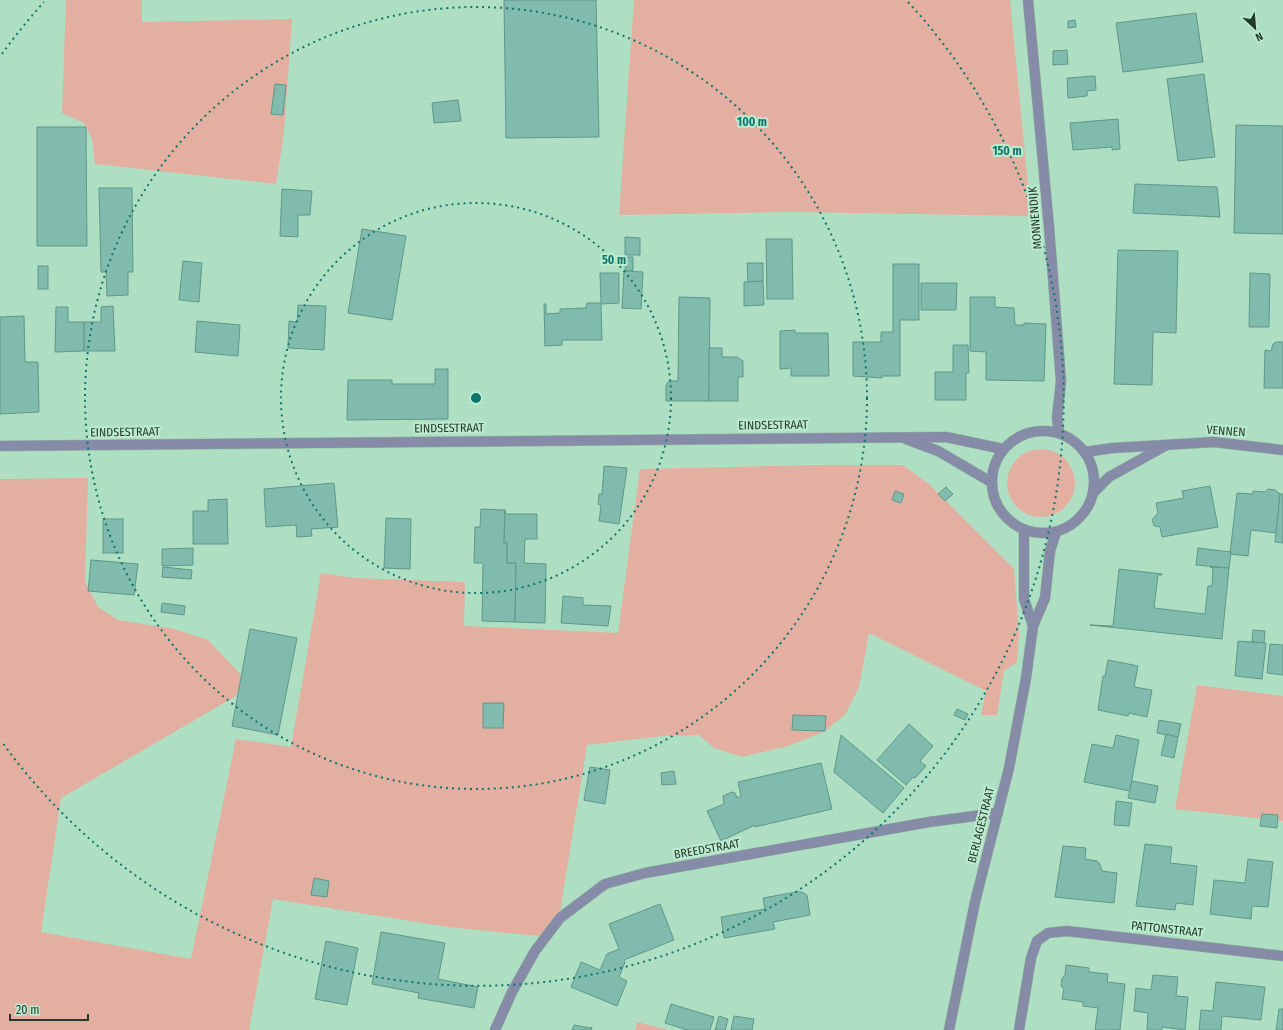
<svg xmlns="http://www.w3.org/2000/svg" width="1283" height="1030" font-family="'Fira Sans Condensed',sans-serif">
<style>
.green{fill:#e3afa0}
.building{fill:#80bbad;stroke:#5e988a}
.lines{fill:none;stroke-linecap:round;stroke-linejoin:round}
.minor-casing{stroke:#91baa1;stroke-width:11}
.minor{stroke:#868ba7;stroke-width:10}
.ring{fill:none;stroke:#0f766e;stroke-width:2;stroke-dasharray:2 4}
.labels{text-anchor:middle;stroke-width:4;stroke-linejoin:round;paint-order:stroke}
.street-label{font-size:12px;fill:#26392e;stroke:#bceccf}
.centre{fill:#0f766e;stroke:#bceccf;stroke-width:2}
.ring-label{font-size:12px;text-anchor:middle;font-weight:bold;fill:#0f766e;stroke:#bceccf;stroke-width:4;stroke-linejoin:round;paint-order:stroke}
</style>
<rect width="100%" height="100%" fill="#afdfc2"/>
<g class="green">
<path d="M66,0H142V22L292,19L284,133L276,184L95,164L92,139L84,123L62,113Z"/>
<path d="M634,0H1010L1031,216L792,212L619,215Z"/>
<circle cx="1041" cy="483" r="34"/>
<path d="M820,465H903L929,484L1014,569L1019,634L1017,662L1004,671L997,715H981L986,691L869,633L859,687L845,715L823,732L788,746L742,757L714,748L699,735L663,736L587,745L559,918L539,936L448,927L273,899L249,1030H0V479L88,478L85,581L98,607L118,620L174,629L208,640L243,677L236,696L61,798L41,932L191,959L236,739L291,747L321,573L355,578L465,582L464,626L618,633L640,469Z"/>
<path d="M1197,685L1283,696V821L1175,809Z"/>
<path d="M637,1022L669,1030H635Z"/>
</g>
<g class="building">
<path d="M504,0H596L599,137L506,138Z"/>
<path d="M1196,13L1203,62L1123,72L1116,23Z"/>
<path d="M1075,20L1076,27L1068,28V21Z"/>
<path d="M1067,50L1068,64L1053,65V51Z"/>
<path d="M1204,74L1215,157L1178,161L1167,79Z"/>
<path d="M1095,76L1096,90L1087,91V96L1068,98L1067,78Z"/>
<path d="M275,84L286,85L283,115L271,114Z"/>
<path d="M458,100L461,121L434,123L432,103Z"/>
<path d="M1118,119L1120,149L1112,150V147L1073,150L1070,123Z"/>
<path d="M1236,125L1283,126V234L1234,233Z"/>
<path d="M37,127H86L87,246H37Z"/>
<path d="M1135,184L1217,187L1220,217L1133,213Z"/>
<path d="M99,188H132L133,272H128V295L107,296L106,272H101Z"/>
<path d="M282,189L312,191L310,215H298V237L280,236Z"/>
<path d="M362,229L406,236L392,320L348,313Z"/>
<path d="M625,237L640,238V255H625Z"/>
<path d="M766,239H792L793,299H767Z"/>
<path d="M1118,250L1178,251L1176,333L1153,332L1152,385L1114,384Z"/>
<path d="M626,257H633V271H625Z"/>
<path d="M183,261L202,263L199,302L179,300Z"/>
<path d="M747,263H763V281L748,282Z"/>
<path d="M893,264H919V320H900V376H882V378L853,376V342H881V332H893Z"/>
<rect x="38" y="266" width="10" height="23"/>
<path d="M624,271L643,272L641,309L622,308Z"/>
<path d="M600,273H619V303L601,304L602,340H562V345L545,346L544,304H546V314L560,313V309L586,308L587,303H601Z"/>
<path d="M1250,273L1270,274L1269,327H1249Z"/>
<path d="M763,281L764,305L744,306V282Z"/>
<path d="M921,283H957L956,310H921Z"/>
<path d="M679,297L710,298L709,401H666V385L669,381H678Z"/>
<path d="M970,297H995V307L1014,308L1015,325H1024V323L1046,324L1044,381L986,380V352L970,351Z"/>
<path d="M298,305L326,306L324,350L288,348L289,321L297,322Z"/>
<path d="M113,306L115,351H84V322H101V307Z"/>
<path d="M56,307H68V322H84V351L55,352Z"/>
<path d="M24,316L25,362H38L39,412L0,414V317Z"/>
<path d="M197,321L240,325L238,356L195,352Z"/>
<path d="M795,330V333H828L829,376H791V368L780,369V331Z"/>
<path d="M1276,342H1283V388H1264L1265,350L1271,351L1273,344Z"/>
<path d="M953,345H968L969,373H966V400H935V372H953Z"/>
<path d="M709,348H722V357H737L743,361V377H738V401H709Z"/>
<path d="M435,369H448V419L347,420L348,380H392V384H435Z"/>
<path d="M604,466L627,468L619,524L599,521L601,506L598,504L599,494H602Z"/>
<path d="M334,483L338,527L311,529L312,536L297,537L296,525L266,527L264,489Z"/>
<path d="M1210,486L1218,527L1162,537L1160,527L1154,526L1152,520L1158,513L1156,503L1184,498L1182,491Z"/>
<path d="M946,487L953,494L945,501L938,494Z"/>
<path d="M1268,489L1275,490L1280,494L1277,533L1251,530L1248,556L1230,554L1237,493L1253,494V491L1265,492Z"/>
<path d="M895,491L904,494L901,503L892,500Z"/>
<path d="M1280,494H1283V543L1275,542Z"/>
<path d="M227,499L228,544H193V511H208V500Z"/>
<path d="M481,509L505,510L504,543L507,542V563H516L515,622L482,621L483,563H474L475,527H480Z"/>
<path d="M505,510L506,514H537V539H525L524,563L546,564L545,623L515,622L516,563H507V542L504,543Z"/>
<path d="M386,518L411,519L410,569L384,568Z"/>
<rect x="103" y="519" width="20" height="34"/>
<path d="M193,548V565L162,566V549Z"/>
<path d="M1198,548L1231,552L1229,568L1196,565Z"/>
<path d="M91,560L138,564L134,595L88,591Z"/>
<path d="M163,567L192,570L191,579L162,577Z"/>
<path d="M1210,567L1229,568L1222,639L1090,625L1113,626L1119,569L1162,574V575H1158L1154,608L1205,614L1208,586H1212L1213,568Z"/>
<path d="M563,596L583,598V605L611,606L608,626L561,623Z"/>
<path d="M162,603L185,606L184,615L161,612Z"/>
<path d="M250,629L297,638L278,735L232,726Z"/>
<path d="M1253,630L1265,631L1264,643L1252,642Z"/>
<path d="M1238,641L1266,643L1262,679L1235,676Z"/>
<path d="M1270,644L1283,645V675L1267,673Z"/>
<path d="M1108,660L1138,666L1134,687L1152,690L1147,717L1129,713L1128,716L1098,710L1103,676H1105Z"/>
<path d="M483,703H504L503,728H483Z"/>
<path d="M957,709L968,714L965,720L954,715Z"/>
<path d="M793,715L826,716L825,731L792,730Z"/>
<path d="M1159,720L1181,724L1178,737L1157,733Z"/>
<path d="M909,724L933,746L920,761L926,766L915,778L913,777L906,785L877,760Z"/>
<path d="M1166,734L1178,737L1174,758L1161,755Z"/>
<path d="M841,735L904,788L883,813L834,772Z"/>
<path d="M1116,735L1139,740L1130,791L1084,782L1092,744L1113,748Z"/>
<path d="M821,763L832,809L755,827V825L721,841L707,811L724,804L723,796L732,792L735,793L737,798L741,796L738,782Z"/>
<path d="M590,767L610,770L605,804L584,800Z"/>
<path d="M674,771L676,784L662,785L661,773Z"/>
<path d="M1132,781L1158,786L1155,803L1128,798Z"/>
<path d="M1116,801L1132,803L1129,826L1114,825Z"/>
<path d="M1262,814L1278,815L1277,828L1260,826Z"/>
<path d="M1145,844L1172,847L1170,863L1197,866L1193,905L1176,903L1175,910L1136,906Z"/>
<path d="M1063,846L1086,848L1085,859L1097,861L1100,864L1102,871L1117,873L1114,903L1055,897Z"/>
<path d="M1248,859L1273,862L1268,907L1252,906L1251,919L1210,914L1214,880L1245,883Z"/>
<path d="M314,878L329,881L327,897L311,895Z"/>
<path d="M796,892H802L807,895L810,915L773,922L775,929L724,938L721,917L765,909L763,898Z"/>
<path d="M660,904L674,940L624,960L625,962L619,977L627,981L617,1006L571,987L581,962L600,970L607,954L619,949L609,924Z"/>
<path d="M381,932L445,943L438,979L478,987L474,1008L418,998L419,993L372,984Z"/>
<path d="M326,941L358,948L347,1005L315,999Z"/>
<path d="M1066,965L1089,968V972L1108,974L1107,982L1125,984L1120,1030H1095L1098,1008L1083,1006V1002L1062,999L1064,989L1061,986L1062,978L1065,975Z"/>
<path d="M1153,975L1178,977L1176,996L1188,997L1185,1030L1162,1027V1030H1147L1148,1013L1134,1011L1136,988L1151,990Z"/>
<path d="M1216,982L1265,987L1261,1020L1222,1016L1221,1030H1199L1201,1010L1213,1011Z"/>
<path d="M671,1004L714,1017L710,1030H687L665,1023Z"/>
<path d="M1279,1009H1283V1030H1276Z"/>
<path d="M719,1016L728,1019L725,1030H715Z"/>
<path d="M734,1016L754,1019L752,1030H731Z"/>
<path d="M574,1025L590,1028L592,1027L591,1030H572Z"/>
</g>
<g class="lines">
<g class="minor-casing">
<g id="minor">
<path d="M1028,0L1049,227L1061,381L1057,418L1059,433"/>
<circle cx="1043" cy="482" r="51"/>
<path d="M906,439L938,451L991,482"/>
<path d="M0,446L946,437L1003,449"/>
<path d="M1085,452L1113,448L1214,442L1283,450"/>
<path d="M1094,492L1109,477L1165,446"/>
<path d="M1024,530V599L1033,626"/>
<path d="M495,1030L512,992L535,951L560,918L605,884L645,873L929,822L998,813"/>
<path d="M949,1030L975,902L1009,768L1026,678L1033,626L1045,598L1050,551L1056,532"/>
<path d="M1019,1030L1031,958L1037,941L1048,933L1067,931L1283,956"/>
</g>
</g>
<use href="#minor" class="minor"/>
</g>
<g class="ring">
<circle cx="476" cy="398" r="195"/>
<circle cx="476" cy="398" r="391"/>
<path d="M2 54A586 586 0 0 1 44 2M908 2A586 586 0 1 1 2 742"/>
</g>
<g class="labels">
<g class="street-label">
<text transform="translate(1035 218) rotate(-95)" y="4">MONNENDIJK</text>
<text transform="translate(773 425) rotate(-1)" y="4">EINDSESTRAAT</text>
<text transform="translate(449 428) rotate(-1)" y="4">EINDSESTRAAT</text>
<text transform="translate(1226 431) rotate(4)" y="4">VENNEN</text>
<text transform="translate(125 432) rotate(-1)" y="4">EINDSESTRAAT</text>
<text transform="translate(981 825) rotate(-76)" y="4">BERLAGESTRAAT</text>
<text transform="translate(707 849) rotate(-10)" y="4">BREEDSTRAAT</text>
<text transform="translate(1167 929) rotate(6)" y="4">PATTONSTRAAT</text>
</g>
</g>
<circle cx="476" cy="398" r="6" class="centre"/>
<g class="ring-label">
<text x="752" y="126">100 m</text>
<text x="1007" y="155">150 m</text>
<text x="614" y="264">50 m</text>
</g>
<g transform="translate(1255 28) rotate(154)" stroke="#bceccf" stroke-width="3" paint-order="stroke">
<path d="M0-3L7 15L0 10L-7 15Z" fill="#26392e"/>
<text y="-6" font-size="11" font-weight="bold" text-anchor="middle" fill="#26392e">N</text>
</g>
<path d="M10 1014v6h78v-6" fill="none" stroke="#26392e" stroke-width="2"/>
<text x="16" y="1014" font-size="12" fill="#26392e" stroke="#bceccf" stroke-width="3" paint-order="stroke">20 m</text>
</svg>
